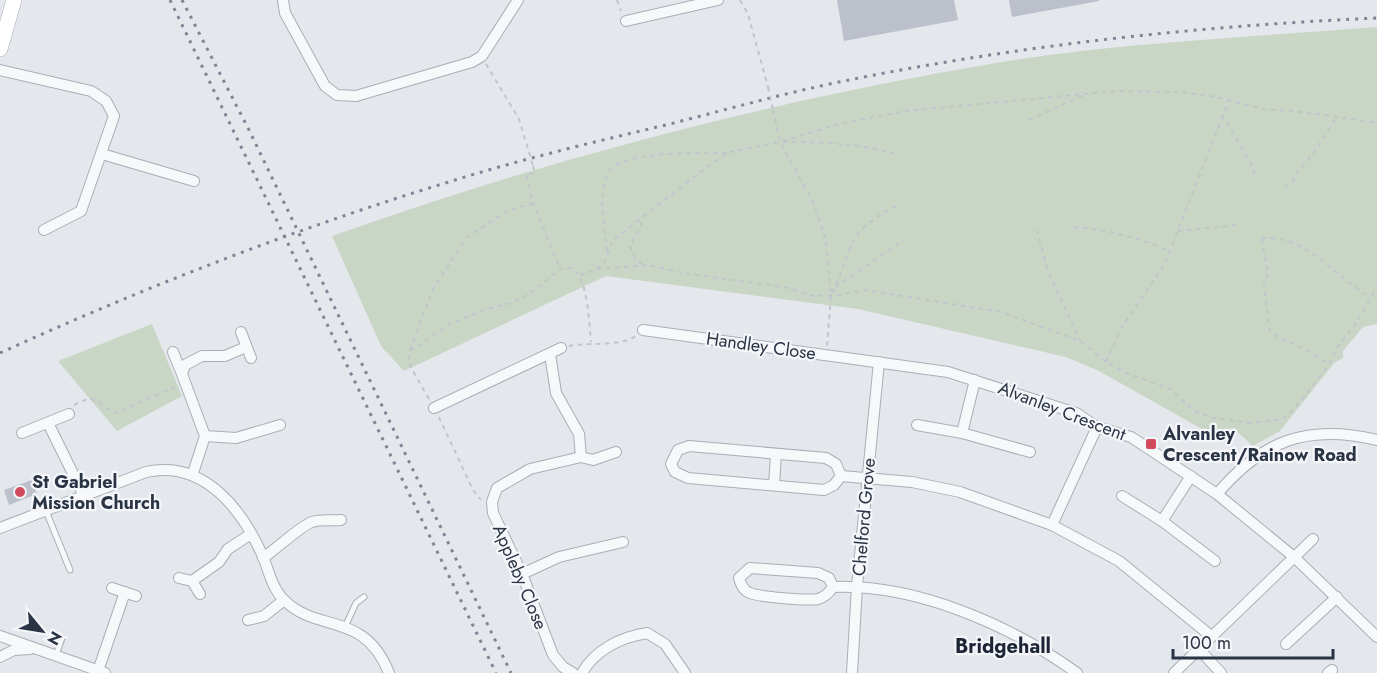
<svg xmlns="http://www.w3.org/2000/svg" width="1377" height="673" font-family="Jost,sans-serif">
<style>
.green{fill:#c9d6c5}
.building{fill:#bbc0ca}
.lines{fill:none;stroke-linecap:round;stroke-linejoin:round}
.lane-casing{stroke:#a9aeb7;stroke-width:7}
.street-casing{stroke:#a9aeb7;stroke-width:12}
.secondary-casing{stroke:#a9aeb7;stroke-width:16}
.path{stroke:#c2c5cb;stroke-width:2;stroke-dasharray:4.5 4.5;stroke-linecap:butt}
.lane{stroke:#f7f8fa;stroke-width:5}
.street{stroke:#f7f8fa;stroke-width:10}
.secondary{stroke:#fff;stroke-width:15}
.rail{stroke:#7d8696;stroke-width:3;stroke-dasharray:3 6;stroke-linecap:butt}
.path-bridge{stroke:#c2c5cb;stroke-width:2;stroke-dasharray:4.5 4.5;stroke-linecap:butt}
.poi-dot{fill:#d1495b;stroke:#f4f6f9;stroke-width:2}
.labels{text-anchor:middle;stroke-width:4.5;stroke-linejoin:round;paint-order:stroke}
.street-label{font-size:18px;fill:#2b3445;stroke:#f4f6f9}
.poi-label{font-size:18px;font-weight:bold;fill:#2b3445;stroke:#f4f6f9;text-anchor:start}
.neighbourhood-label{font-size:20px;font-weight:bold;fill:#1d2536;stroke:#f4f6f9}
</style>
<rect width="100%" height="100%" fill="#e4e7ec"/>
<g class="green">
<path d="M1377,27V324L1363,327L1343,351V358L1335,362L1280,431L1253,446L1233,428L1225,442L1099,371L1066,357L858,309L606,276L404,371L381,346L332,236C549,159 774,100 1002,62C1126,42 1252,37 1377,27Z"/>
<path d="M152,324L182,396L117,431L58,361Z"/>
</g>
<g class="building">
<path d="M837,0H954L958,20L844,41Z"/>
<path d="M1009,0H1099V1L1012,17Z"/>
<path d="M32,480L37,494L9,505L4,490Z"/>
</g>
<g class="lines">
<g class="lane-casing">
<g id="lane">
<path d="M46,511L70,570"/>
<path d="M345,627L356,603L364,597"/>
<path d="M56,655L62,638"/>
</g>
</g>
<g class="street-casing">
<g id="street">
<path d="M283,0L285,13L325,86L337,95L356,96L472,62L482,56L518,0"/>
<path d="M626,21L718,0"/>
<path d="M0,70L91,91L106,101L114,116L81,211L44,230"/>
<path d="M102,154L194,181"/>
<path d="M643,330L948,372L1076,413L1097,427L1131,437L1217,494L1294,557L1377,637"/>
<path d="M241,332L251,358"/>
<path d="M173,352L182,374"/>
<path d="M550,354L556,393L579,434L581,457L530,469L497,488L492,502L493,513L522,574L553,655L563,667L573,673"/>
<path d="M434,408L561,348"/>
<path d="M48,423L84,496"/>
<path d="M917,425L962,433L1030,452"/>
<path d="M22,433L69,414"/>
<path d="M962,433L975,380"/>
<path d="M205,436L236,438L280,425"/>
<path d="M689,446L826,458L836,464L841,476L834,485L824,490L688,478L675,472L671,464L678,450Z"/>
<path d="M581,457L593,460L616,452"/>
<path d="M193,473L205,436L182,374L185,365L202,356H225L246,347"/>
<path d="M841,476L912,482L960,492L1052,525L1119,561L1211,636"/>
<path d="M774,485L776,454"/>
<path d="M1217,494C1262,441 1307,423 1377,440"/>
<path d="M1122,496L1162,521L1215,561"/>
<path d="M1162,521L1191,476"/>
<path d="M1052,525L1097,427"/>
<path d="M0,528L146,472C204,459 243,510 264,559C269,573 273,589 284,600C318,634 364,610 389,673"/>
<path d="M263,558C275,550 303,524 312,522C321,519 332,521 341,520"/>
<path d="M522,574L559,557L623,542"/>
<path d="M179,578L192,581L200,594"/>
<path d="M192,581L219,562L228,549L251,534"/>
<path d="M833,587L829,578L818,573L750,568L739,578C741,585 743,590 750,593C760,597 807,601 818,599C825,597 829,593 833,587C917,584 1010,625 1077,673"/>
<path d="M112,588L136,596"/>
<path d="M248,620L264,616L284,600"/>
<path d="M0,636L105,673"/>
<path d="M1286,644L1337,597"/>
<path d="M1198,648L1221,673"/>
<path d="M0,657L14,650L30,649"/>
<path d="M98,671L125,592"/>
<path d="M582,673C595,650 621,637 647,633L665,644L685,673"/>
<path d="M852,673L857,586L879,362"/>
<path d="M1174,673L1313,539"/>
<path d="M1328,673L1332,670"/>
</g>
</g>
<g class="secondary-casing">
<path id="secondary" d="M0,49L14,0"/>
</g>
<g class="path">
<path d="M617,0L621,11"/>
<path d="M740,0L748,14L768,87"/>
<path d="M486,64L519,119L529,152"/>
<path d="M773,110L780,142L814,204L826,241L831,295L827,346"/>
<path d="M1222,115L1252,165L1255,175"/>
<path d="M1029,120L1084,95"/>
<path d="M783,142C822,142 857,143 895,154"/>
<path d="M533,166L535,173L526,174L533,203L560,269"/>
<path d="M1285,187L1293,182L1296,173L1311,157L1336,118"/>
<path d="M1074,227C1108,230 1137,237 1169,251"/>
<path d="M1037,230L1048,271L1080,341"/>
<path d="M1178,231L1237,225"/>
<path d="M1262,238C1308,236 1333,275 1370,297"/>
<path d="M1262,239L1268,274L1264,283L1269,329L1276,336L1307,350L1329,364"/>
<path d="M607,251C605,227 597,197 608,173C619,150 704,153 728,153"/>
<path d="M642,264L635,259L630,246L644,219"/>
<path d="M597,269L648,265L689,274L784,287L813,296L838,295L865,290L1001,312L1080,341L1106,362L1126,373L1170,389L1193,410L1213,418L1250,423L1283,419L1294,409L1329,365L1338,346L1355,325L1377,287"/>
<path d="M580,275L596,270L605,261L613,240L711,164L730,152L780,142L839,124L905,111L1116,91L1178,92L1211,96L1263,109L1312,113L1377,123"/>
<path d="M836,287L905,239"/>
<path d="M832,293C856,243 843,234 898,205"/>
<path d="M569,346C590,342 620,347 636,336"/>
<path d="M410,350L433,289L466,238L507,211L533,203"/>
<path d="M1106,362L1121,328L1164,265L1228,103"/>
<path d="M429,399L408,362L410,351L450,324L486,309L512,303L529,294L560,269L572,268C588,277 589,323 591,342"/>
<path d="M74,405L90,398L116,413L175,387"/>
<path d="M439,417L473,490L481,500"/>
</g>
<use href="#lane" class="lane"/>
<use href="#street" class="street"/>
<use href="#secondary" class="secondary"/>
<g class="rail">
<path d="M170,0L496,673"/>
<path d="M182,0L250,132L511,673"/>
<path d="M0,353C147,286 300,227 455,180C526,158 598,141 670,124C728,109 785,93 844,81C1020,45 1198,26 1377,18"/>
</g>
<g class="path-bridge">
<path d="M768,87L773,110"/>
<path d="M529,152L533,166"/>
</g>
</g>
<g class="poi-dot">
<rect x="1145" y="438" width="12" height="12" rx="3"/>
<circle cx="20" cy="492" r="6"/>
</g>
<g class="labels">
<g class="street-label">
<text transform="translate(761 346) rotate(8)" y="6">Handley Close</text>
<text transform="translate(1062 411) rotate(21)" y="6">Alvanley Crescent</text>
<text transform="translate(864 517) rotate(-85)" y="6">Chelford Grove</text>
<text transform="translate(520 577) rotate(67)" y="6">Appleby Close</text>
</g>
<g class="poi-label">
<text x="1163" y="440">Alvanley<tspan x="1163" dy="21">Crescent/Rainow Road</tspan></text>
<text x="32" y="488">St Gabriel<tspan x="32" dy="21">Mission Church</tspan></text>
</g>
<g class="neighbourhood-label">
<text x="1003" y="653">Bridgehall</text>
</g>
</g>
<g transform="translate(42 631) rotate(120)" stroke="#f4f6f9" stroke-width="4.5" paint-order="stroke">
<path d="M0-4.5L10 22L0 15L-10 22Z" fill="#2b3445"/>
<text y="-9" font-size="16" font-weight="bold" text-anchor="middle" fill="#2b3445">N</text>
</g>
<path d="M1173 649v9h160v-9" fill="none" stroke="#2b3445" stroke-width="3"/>
<text x="1182" y="649" font-size="18" fill="#2b3445" stroke="#f4f6f9" stroke-width="4.5" paint-order="stroke">100 m</text>
</svg>
